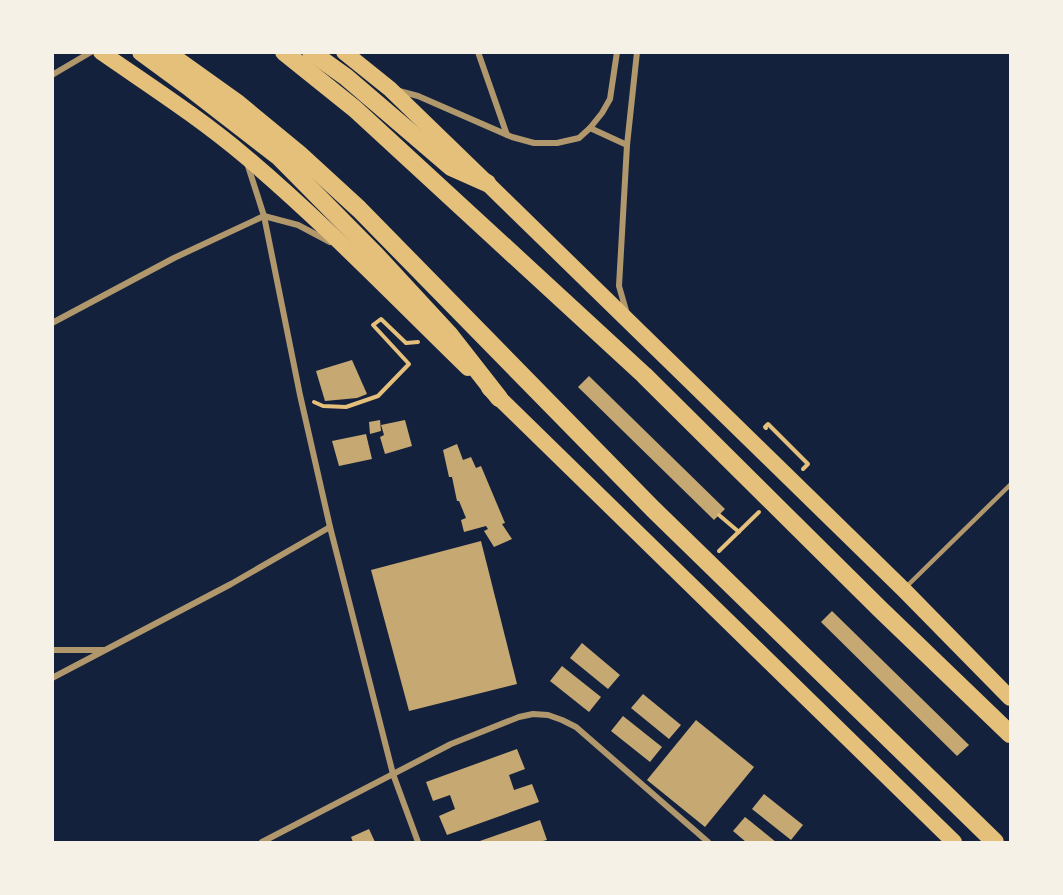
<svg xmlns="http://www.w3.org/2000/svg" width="1063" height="895" font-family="'PT Sans Narrow',sans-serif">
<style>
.building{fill:#c6a872}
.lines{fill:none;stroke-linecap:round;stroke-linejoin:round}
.path{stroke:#e5c07b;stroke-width:4}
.service{stroke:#b1986c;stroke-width:4.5}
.minor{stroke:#b1986c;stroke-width:6}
.trunk{stroke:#e5c07b;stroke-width:16}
.motorway{stroke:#e5c07b;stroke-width:18}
</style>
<rect width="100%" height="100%" fill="#14213d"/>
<g class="building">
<path d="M352,360L367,394L357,398L325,401L316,371Z"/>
<path d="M589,376L725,509L714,520L578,387Z"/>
<path d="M380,420L381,431L370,434L369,422Z"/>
<path d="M405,420L412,446L385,454L380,437L384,435L381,425Z"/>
<path d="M366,434L372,459L339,466L332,441Z"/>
<path d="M457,444L463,460L471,457L476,468L481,466L505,523L502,524L512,539L494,547L484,531L488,529L486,526L464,532L461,520L466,518L459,501H457L452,477H449L443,450Z"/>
<path d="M481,541L517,684L409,711L371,570Z"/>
<path d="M832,611L969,745L957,756L821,622Z"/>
<path d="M582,643L620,675L608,689L570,658Z"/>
<path d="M562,666L601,697L589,712L550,681Z"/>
<path d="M643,694L681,725L669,739L631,708Z"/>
<path d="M623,716L662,747L650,762L611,731Z"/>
<path d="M696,720L754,767L705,827L647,780Z"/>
<path d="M517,749L525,769L509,775L514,790L532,784L539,802L447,835L439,816L455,809L450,795L433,801L426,782Z"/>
<path d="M764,794L803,825L791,840L752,809Z"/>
<path d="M745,817L776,842H746L733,831Z"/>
<path d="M540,820L547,840L539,842H477Z"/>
<path d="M369,829L375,842H353L351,837Z"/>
</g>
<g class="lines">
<g class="path">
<path d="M314,402L323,406L346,407L378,396L409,364L373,325L381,319L406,343L418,342"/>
<path d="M766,428L765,427L768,424L808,464L803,469"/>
<path d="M719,515L739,532"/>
<path d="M719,551L759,512"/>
</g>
<path class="service" d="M905,588L1010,485"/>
<g class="minor">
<path d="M478,52L507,135"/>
<path d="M52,75L91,52"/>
<path d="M399,91L418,96L512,137L534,143H557L579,138L590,128L602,113L610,99L617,52"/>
<path d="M590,128L627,145"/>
<path d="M248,166L264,216L300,395L330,527L393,774L418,842"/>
<path d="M627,314L619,286L627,145L637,52"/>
<path d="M52,323L174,258L264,216L298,225L330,242"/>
<path d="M52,650H103"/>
<path d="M52,678L231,584L330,527"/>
<path d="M262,842L451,744L519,717L533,714L548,715L562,720L576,727L708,842"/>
</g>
<g class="trunk">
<path d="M101,52C150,86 200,118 246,157C324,223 395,297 468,368"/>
<path d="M344,52L390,89L487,183L904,590L1010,698"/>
<path d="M489,388L954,842"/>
</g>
<g class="motorway">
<path d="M141,52L186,85L279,157L375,254L449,334L499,398"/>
<path d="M166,52L236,102L299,154L359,209L653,509L995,842"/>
<path d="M284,52L355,109L644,375L880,609L1010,734"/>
<path d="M311,52L346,77L451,167L487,183"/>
</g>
</g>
<rect width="1063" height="895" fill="none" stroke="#f6f1e7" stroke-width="108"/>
</svg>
